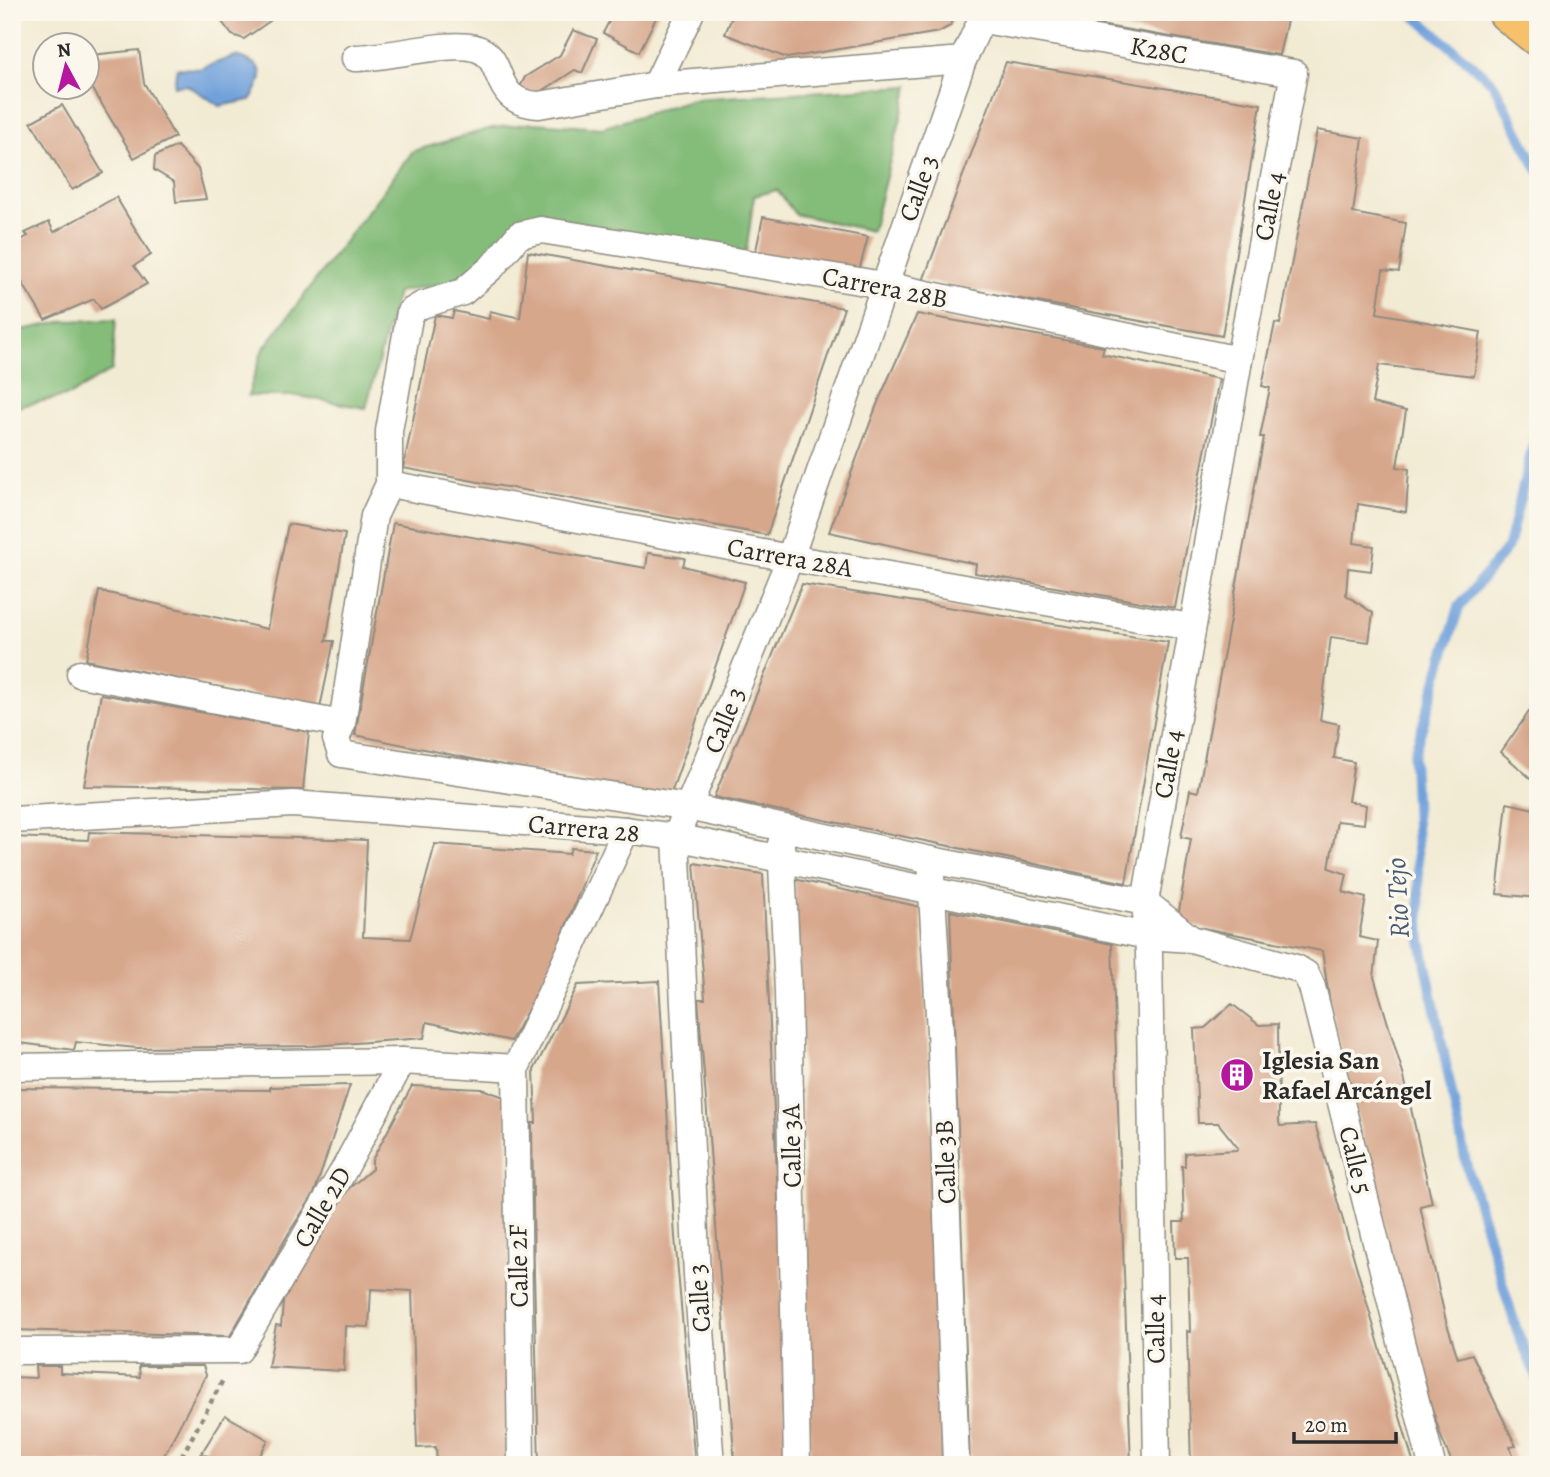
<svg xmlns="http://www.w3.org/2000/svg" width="1550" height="1477" font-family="Alegreya,serif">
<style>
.forest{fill:#84bc79;stroke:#587452;stroke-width:2}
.water{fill:#71a1db;stroke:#4e6683;stroke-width:2}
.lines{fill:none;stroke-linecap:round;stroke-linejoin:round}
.stream{stroke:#71a1db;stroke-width:10}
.building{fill:#d7a78c}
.street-casing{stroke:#8e8b80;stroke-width:29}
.primary-casing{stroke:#8e8b80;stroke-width:41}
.path{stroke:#8e8b80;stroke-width:4.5;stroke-dasharray:5 5;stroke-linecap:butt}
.street{stroke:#fff;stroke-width:26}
.primary{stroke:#f6c16b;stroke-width:38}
.labels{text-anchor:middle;stroke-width:7;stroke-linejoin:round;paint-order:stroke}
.street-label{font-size:26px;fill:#2b2b2b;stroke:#fbf7ec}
.poi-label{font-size:26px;font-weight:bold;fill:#2b2b2b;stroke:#fbf7ec;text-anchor:start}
.water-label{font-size:28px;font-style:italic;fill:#475a71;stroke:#fbf7ec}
</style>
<rect width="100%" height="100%" fill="#fbf7ec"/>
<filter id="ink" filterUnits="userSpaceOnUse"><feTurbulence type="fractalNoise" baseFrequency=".0143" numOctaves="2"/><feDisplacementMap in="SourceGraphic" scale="14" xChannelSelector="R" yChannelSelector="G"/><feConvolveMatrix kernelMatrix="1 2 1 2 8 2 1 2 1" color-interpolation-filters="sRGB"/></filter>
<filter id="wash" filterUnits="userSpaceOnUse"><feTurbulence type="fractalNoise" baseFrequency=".00686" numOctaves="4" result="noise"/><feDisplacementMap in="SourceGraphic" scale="28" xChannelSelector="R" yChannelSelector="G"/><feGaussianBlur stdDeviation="1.57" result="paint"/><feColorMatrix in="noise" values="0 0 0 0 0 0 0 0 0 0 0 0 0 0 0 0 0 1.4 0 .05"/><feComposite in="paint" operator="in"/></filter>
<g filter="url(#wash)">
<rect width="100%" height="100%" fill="#f2ebd4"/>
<g class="forest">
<path d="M909,86L872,231L795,214L777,190L754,196L746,253L525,218L469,278L397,292L366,408L298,396H248L262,351L413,151L492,128L533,123L602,128L692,99Z"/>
<path d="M116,319L112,370L70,395L12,408V332L65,321Z"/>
</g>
<path class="water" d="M235,56C265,64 268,74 250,100L220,106L187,85L174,86L177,68L199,69Z"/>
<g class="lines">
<g class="stream">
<path d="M1410,12L1493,83L1538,170"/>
<path d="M1538,425L1508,547L1459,607L1413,757L1421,940L1466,1163L1517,1331L1538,1380"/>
</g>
</g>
<g id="blocks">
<g class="building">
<path d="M221,12H274L277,16L244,39L232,35L219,18Z"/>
<path d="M614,12H659L639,52L603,33Z"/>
<path d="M728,12H955L950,26L939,32L787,58L725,34L732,17L727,15Z"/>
<path d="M1038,12H1289L1279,55L1040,15Z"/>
<path d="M573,30L597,39L582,73L575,70L533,97L518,91L525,77L560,55Z"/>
<path d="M139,50L144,83L175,137L134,158L88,81L95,77L91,55Z"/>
<path d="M1006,62L1261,104L1222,336L923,281Z"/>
<path d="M62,105L103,173L72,190L31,122Z"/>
<path d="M1317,130L1363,138L1353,213L1406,223L1399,272L1383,270L1377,313L1481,332L1474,376L1379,365L1372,403L1406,411L1397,467L1409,469L1406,512L1358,504L1354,543L1374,546L1371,571L1348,568L1346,595L1373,613L1369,642L1331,637L1320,720L1339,724L1334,758L1354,762L1348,801L1366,805L1364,824L1337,821L1329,868L1347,874L1343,892L1366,898L1359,937L1378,941L1374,977L1404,1077L1432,1203L1420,1206L1446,1321L1458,1358L1472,1354L1516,1446L1510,1447L1517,1465H1453L1442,1439L1422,1378L1331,1011L1322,951L1177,923L1191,839L1181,837L1190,790L1198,792L1264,437H1260L1270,388L1262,386L1275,323L1280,324Z"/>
<path d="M177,146L198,169L206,199L176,202L174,182L154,170L155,156Z"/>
<path d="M116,197L151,255L134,266L147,284L101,309L94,299L45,320L12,266V245L28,236L25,233L49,222L54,232Z"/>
<path d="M763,217L868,237L859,271L755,255Z"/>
<path d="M528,252L844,308L767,535L403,468L435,315L452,318L454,311L489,319L490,311L520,318Z"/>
<path d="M917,314L1104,347L1102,354L1219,379L1175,608L975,573L976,564L829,532L878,402Z"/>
<path d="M393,523L646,568L648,553L685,558L683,566L745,582L669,799L355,735Z"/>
<path d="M288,524L345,534L326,641H334L320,708L86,660L99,591L267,629Z"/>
<path d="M802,584L1168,642L1126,883L714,797Z"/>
<path d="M101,694L309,732L303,790L84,786Z"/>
<path d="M1538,699V785L1501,752Z"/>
<path d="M1507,803L1538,810V898L1497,894Z"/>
<path d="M89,832L367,840L363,937L410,939L435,844L569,854L571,848L596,850L548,971L511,1041L427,1022L424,1038L313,1046L137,1048L76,1042L74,1050L12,1042V837L88,840Z"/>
<path d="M694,863L763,874L783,1306L786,1465H735L698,999H705Z"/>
<path d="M794,879L921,907L939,1276L942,1465H810L801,1038Z"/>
<path d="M950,911L1112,944L1131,1465H970Z"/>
<path d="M659,981L675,1237L695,1465H539L534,1274L532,1123H536L534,1070L578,985Z"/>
<path d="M1232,1004L1259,1025L1278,1024L1279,1122L1280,1126L1315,1124L1414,1465H1191L1187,1331L1190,1332L1188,1258H1175L1174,1222H1184L1182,1166H1185V1153L1237,1150L1238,1148L1218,1123H1198L1194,1029L1205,1028Z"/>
<path d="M350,1085L314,1194L290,1231L230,1336L12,1330V1088L270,1090V1087Z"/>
<path d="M412,1086L482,1089L507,1098L512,1465H437L436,1447L417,1448L412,1291L371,1289L369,1327L345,1326L344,1371L268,1367L276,1325L281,1326L284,1291L347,1190L372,1169V1160Z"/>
<path d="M35,1366H60V1373L140,1377L139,1366H203L206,1375L159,1465L61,1462L60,1465H12V1377L36,1378Z"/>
<path d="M225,1415L268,1440L255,1465H237L201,1454Z"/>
</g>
</g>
</g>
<g filter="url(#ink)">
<use href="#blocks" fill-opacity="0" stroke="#8e8b80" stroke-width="2"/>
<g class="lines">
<g class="street-casing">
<g id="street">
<path d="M983,20L1294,73L1239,360L1145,902L1149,953L1157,1465"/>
<path d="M355,58C388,58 445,41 475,48C509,57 487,102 539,105L656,85L963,60"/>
<path d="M656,85L691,12"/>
<path d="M389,484L790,558L1191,627"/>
<path d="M80,674L342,724"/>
<path d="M12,820L293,804L626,830L676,837L1147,936L1191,939L1296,968L1306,974L1312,987L1432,1465"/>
<path d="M781,844L788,991L797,1465"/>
<path d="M931,876L941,1049L956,1465"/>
<path d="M1191,939L1145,902L931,860L688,807L341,754L336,739L342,724L374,516L389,484V431L410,312L422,305L463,292L492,267L519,235L541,230L884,285L1239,360"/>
<path d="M12,1067L402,1061L516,1068"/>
<path d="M12,1351L239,1350L345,1168L402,1061"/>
<path d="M521,1465L516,1068L626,830"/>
<path d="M711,1465L697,1275L676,837L790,558L963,60L985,12"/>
</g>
</g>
<g class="primary-casing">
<path id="primary" d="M1507,12L1538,37"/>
</g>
<path class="path" d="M177,1465L224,1378"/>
<use href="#street" class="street"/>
<use href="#primary" class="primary"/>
</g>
</g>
<defs>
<g id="building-disc" transform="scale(1.75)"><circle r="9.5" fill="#b5179e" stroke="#fbf7ec"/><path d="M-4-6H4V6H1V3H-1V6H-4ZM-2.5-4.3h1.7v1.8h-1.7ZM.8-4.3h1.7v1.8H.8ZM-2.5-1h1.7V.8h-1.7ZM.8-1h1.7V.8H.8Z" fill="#fff"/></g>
</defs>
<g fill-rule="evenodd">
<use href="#building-disc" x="1237" y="1075"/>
</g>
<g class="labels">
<g class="street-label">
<text transform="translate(1159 50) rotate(10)" y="9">K28C</text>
<text transform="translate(918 188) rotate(-70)" y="9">Calle 3</text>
<text transform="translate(1269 206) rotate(-79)" y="9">Calle 4</text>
<text transform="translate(885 287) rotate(11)" y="9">Carrera 28B</text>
<text transform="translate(790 557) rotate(10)" y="9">Carrera 28A</text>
<text transform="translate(724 720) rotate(-68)" y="9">Calle 3</text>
<text transform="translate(1168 764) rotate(-80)" y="9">Calle 4</text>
<text transform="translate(584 828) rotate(5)" y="9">Carrera 28</text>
<text transform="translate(791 1146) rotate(-91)" y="9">Calle 3A</text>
<text transform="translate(1356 1160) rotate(76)" y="9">Calle 5</text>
<text transform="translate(945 1162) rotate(-92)" y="9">Calle 3B</text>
<text transform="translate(322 1207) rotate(-60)" y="9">Calle 2D</text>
<text transform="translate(518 1266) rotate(-91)" y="9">Calle 2F</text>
<text transform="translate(699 1298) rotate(-94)" y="9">Calle 3</text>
<text transform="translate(1155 1329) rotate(-91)" y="9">Calle 4</text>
</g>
<g class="poi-label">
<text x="1262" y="1069">Iglesia San<tspan x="1262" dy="30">Rafael Arcángel</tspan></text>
</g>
<g class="water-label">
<text transform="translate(1397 898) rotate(-93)" y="10">Rio Tejo</text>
</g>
</g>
<rect width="1550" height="1477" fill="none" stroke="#fbf7ec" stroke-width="42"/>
<g transform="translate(66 66) rotate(353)"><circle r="33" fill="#fbf7ec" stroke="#a8a59f" stroke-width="2"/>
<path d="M0-5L12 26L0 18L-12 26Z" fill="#b5179e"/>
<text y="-10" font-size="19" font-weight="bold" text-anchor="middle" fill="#2b2b2b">N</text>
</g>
<path d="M1294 1432v10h102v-10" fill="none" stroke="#2b2b2b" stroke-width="3.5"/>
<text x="1305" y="1432" font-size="21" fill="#2b2b2b" stroke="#fbf7ec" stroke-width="5" paint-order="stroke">20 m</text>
</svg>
